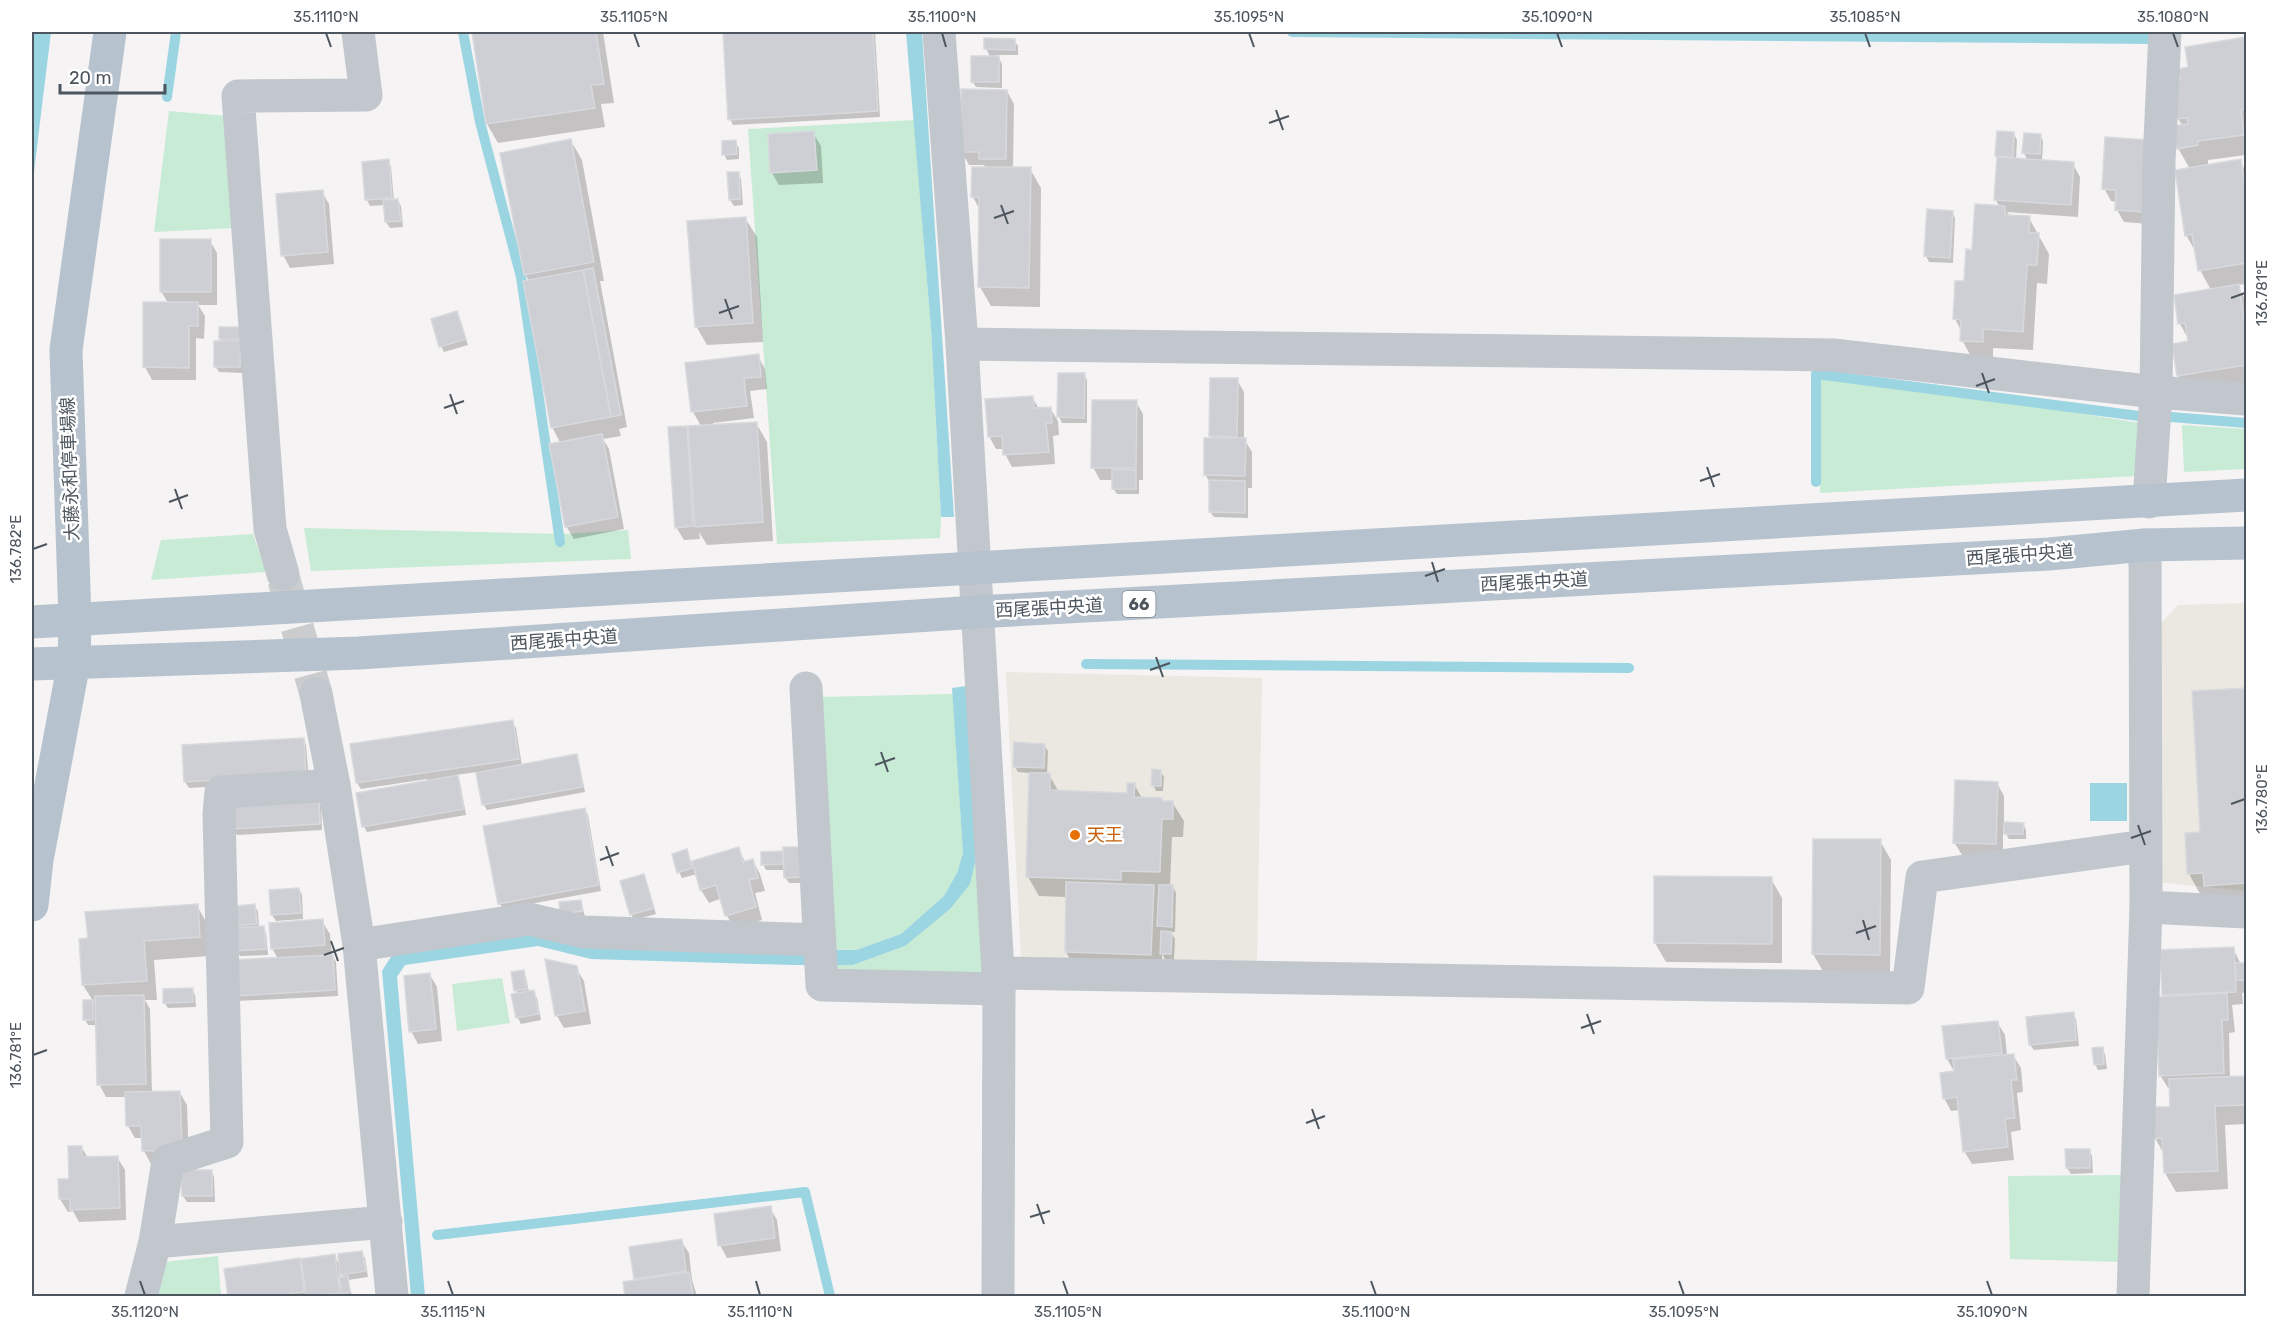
<svg xmlns="http://www.w3.org/2000/svg" width="2278" height="1328" font-family="Rubik,'Noto Sans JP',sans-serif">
<style>
.commercial{fill:#eae8e1}
.green{fill:#c8ebd5}
.water{fill:#9bd5e2}
.shadow{fill:#0003;fill-rule:evenodd}
.lines{fill:none;stroke-linecap:round;stroke-linejoin:round}
.stream{stroke:#9bd5e2;stroke-width:10}
.building{fill:#cdcfd4;stroke:#d8d9dd;stroke-width:1.5}
.minor-tunnel{stroke:#cbccce;stroke-width:33;stroke-dasharray:33 16;stroke-linecap:butt}
.minor{stroke:#c1c7cd;stroke-width:33}
.major{stroke:#b6c2cd;stroke-width:33}
.ticks{fill:none;stroke:#4d565e;stroke-width:2}
.food-dot{fill:#e8710a;stroke:#fff;stroke-width:2}
.labels{text-anchor:middle;dominant-baseline:central;stroke-width:5;stroke-linejoin:round;paint-order:stroke}
.shield{fill:#fff;stroke:#82898e;stroke-width:1.5}
.shield-label{font-size:16px;font-weight:bold;fill:#4d565e}
.street-label{font-size:18px;fill:#4d565e;stroke:#fff}
.food-label{font-size:18px;fill:#c56008;stroke:#fff;text-anchor:start}
.neatline{fill:none;stroke:#4d565e;stroke-width:2}
.ticks-label{font-size:15px;text-anchor:middle;fill:#4d565e}
</style>
<rect width="100%" height="100%" fill="#f5f3f3"/>
<!-- commercial -->
<g class="commercial">
<path d="M2246,603v288l-89,-9v-254l21,-23z"/>
<path d="M1006,672l256,6 -5,283 -236,-2z"/>
</g>
<!-- green -->
<g class="green">
<path d="M169,111l58,5 8,112 -81,4z"/>
<path d="M914,120l17,208 10,189 -1,21 -163,6 -29,-415z"/>
<path d="M1820,372l326,52 -9,52 -317,17z"/>
<path d="M2182,425l64,4v40l-62,3z"/>
<path d="M304,528l260,6 64,-4 3,29 -320,12z"/>
<path d="M253,534l13,38 -115,8 10,-40z"/>
<path d="M953,694l10,159 -6,20 -13,23 -43,38 -45,16 -22,-1 -16,-252z"/>
<path d="M976,858l12,110 -10,11 -142,-3 -1,-11h18l52,-19z"/>
<path d="M502,978l8,45 -53,8 -5,-47z"/>
<path d="M2123,1175l-2,87 -111,-3 -2,-83z"/>
<path d="M218,1256l3,40h-71l5,-33z"/>
</g>
<!-- water -->
<g class="water">
<path d="M32,32h19l-19,156z"/>
<path d="M906,32h16l32,485h-13l-10,-189z"/>
<path d="M967,686l9,172 -6,26 -20,25 -45,37 -52,19h-61l-201,-6 -53,-13 -133,19 -8,12 28,319h-14l-29,-325 10,-16 146,-21 71,13 247,3 45,-16 43,-38 13,-23 6,-20 -11,-165z"/>
<rect x="2090" y="783" width="37" height="38"/>
</g>
<!-- shadow -->
<g class="shadow">
<path d="M473,32h130l11,71 -13,1 4,23 -107,16 -11,-19z"/>
<path d="M724,32h151l5,85 -147,8 -3,-6z"/>
<path d="M2246,39v116l-38,5v6l32,-5 6,11v112l-9,1 9,16v85l-57,9 -11,-20 12,-33 -10,-18 -5,-28 36,-6 -11,-20 -3,-16 -11,-19 4,-66 -12,-21 5,-22 -5,-7 -5,-37 8,-1 9,-13 -3,-20z"/>
<path d="M1014,40l4,6v9h-21l5,9v24l-26,-1 -4,-6 19,-23 -5,-9z"/>
<path d="M1007,91l7,13 -1,65h17l11,19 -1,119 -49,-1 -11,-19v-77l-7,-13 13,-29 -2,-3h-15l-7,-13z"/>
<path d="M813,133l8,13 2,37 -44,2 -7,-12z"/>
<path d="M2014,134l3,6 -1,20 12,1 -4,-8 16,-18 3,6 -1,21 31,2 7,13 -2,40 -71,-5 3,4 19,2 20,36 -2,30 -10,-1 -4,67 -40,-2v13l-20,-1 -11,-20v-8l-7,-13 19,-68 26,-44 -5,-8 2,-43z"/>
<path d="M2107,139l42,85 -25,-2 -7,-12v-8l-6,-1 -7,-13z"/>
<path d="M571,141l11,19 22,121h-4l27,146 -8,2 2,7 -18,3 6,10 15,80 -50,10 -8,-13 -5,-82 -9,-17 -23,-146 -4,-7z"/>
<path d="M735,142l4,6v11l-12,1 -3,-6z"/>
<path d="M388,161l3,6 3,34h4l3,5 2,21 -13,1 -4,-6 -1,-17 -15,1 -3,-6 -4,-37z"/>
<path d="M738,173l3,6 2,26 -9,1 -4,-6z"/>
<path d="M322,192l7,12 5,60 -44,4 -7,-13z"/>
<path d="M1952,212l3,6 -2,45 -24,-1 -3,-6z"/>
<path d="M745,218l12,19 6,105 -56,3 -11,-19z"/>
<path d="M210,241l7,12v52h-19l7,11 -1,23 -8,-1v42h-44l-7,-13 23,-64 -7,-12z"/>
<path d="M457,313l11,32 -24,7 -3,-6z"/>
<path d="M243,335v38l-24,-1 -4,-6 8,-23 -3,-4z"/>
<path d="M758,356l7,13 2,20 -17,2 4,27 -41,5v3l43,-3 11,19 6,99 -66,4 -8,-13 1,7 -16,1 -8,-13 10,-100 4,7 11,-8 -8,-14 -6,-48z"/>
<path d="M1084,375l3,5v43h-25l-3,-6z"/>
<path d="M1237,380l7,12v47l8,13v36h-4v30l-34,-1 -4,-5v-29l-5,-9 8,-35 -2,-3z"/>
<path d="M1032,397l7,12 11,-1 8,13 1,14 -6,1 2,28 -43,3 -7,-13 -1,-5h-8l-7,-13z"/>
<path d="M1136,402l7,12v66h-4v14h-22l-4,-6 1,-8h-14l-7,-13z"/>
<path d="M2246,689v220l-43,-10 -14,-25 13,-41 -8,-141z"/>
<path d="M512,722l4,6 6,38 54,-10 3,6 6,30 -98,18 -3,-5 -7,-33 -21,3 4,7 6,33 -99,17 -3,-5 64,-45 -1,-3 -66,10 -4,-6 -5,-38z"/>
<path d="M303,739l3,6 3,36 -120,7 -4,-6 -2,-36z"/>
<path d="M1044,745l4,6 -1,24h2l10,17 69,2 6,-10 8,14 19,1 2,3h9l12,19 -1,16h-11l-2,50h3l3,6 -1,39h-4l4,7 -1,21 -9,-1 -3,-5v20l-85,-3 -11,-19 1,-55 -28,-1 -11,-19 2,-104 -12,-1 -3,-5z"/>
<path d="M1160,771l4,6 -1,14h-7l-3,-6z"/>
<path d="M1997,783l7,13v28h19l3,6v9h-17l-6,-10v28l-41,-2 -8,-13z"/>
<path d="M318,800l3,6 1,24 -85,5 -4,-6z"/>
<path d="M584,809l4,6 13,76 -98,18 -4,-6z"/>
<path d="M1880,841l11,19 -1,113h-66l-11,-19z"/>
<path d="M738,849l8,14 7,-2 7,13 5,17 -10,2 7,27 -28,8 -7,-12 -5,-18 -13,5 -8,-13 -4,-16 -15,4 -3,-6 7,-21 5,11z"/>
<path d="M763,853h22l21,30h-17l-4,-6v-7h-19l-3,-6z"/>
<path d="M644,876l12,38 -22,6 -3,-6z"/>
<path d="M1771,879l11,19v65l-116,-1 -11,-19z"/>
<path d="M299,889l3,6 1,24 -27,2 -4,-6z"/>
<path d="M581,902l4,15 -20,2z"/>
<path d="M197,906l11,19 2,31 -56,4 3,40h-12l5,9 2,84h28l7,12 2,58 -38,1 -7,-13 -1,-13h-8l-7,-12 -1,-29h-21l-7,-13 -2,-59h-9l-3,-6 8,-18 -10,-16 -3,-45z"/>
<path d="M255,906l3,6 1,16 4,-1 3,6 2,22 -28,1 -3,-6 -6,-25z"/>
<path d="M322,921l8,13 2,21 4,7 2,34 -101,5 -5,-40 46,-2 -6,-11z"/>
<path d="M2233,948l8,17 5,-1v28l-4,1 1,11 -11,1 3,27 -6,1 1,45 16,-1v47l-21,1 3,64 -52,3 -11,-19 -1,-19 -9,-16 17,-30 -1,-20h-3l-8,-13 5,-77 -2,-4z"/>
<path d="M576,968l8,13 7,43 -27,4 -7,-12z"/>
<path d="M523,972l3,5 3,15h4l4,6 4,22 -20,4 -3,-6 -5,-23 5,-1 -2,-4z"/>
<path d="M430,975l7,12 5,54 -24,3 -7,-13z"/>
<path d="M192,989l3,6 1,12 -28,1 -4,-6z"/>
<path d="M2073,1014l3,5 3,27 -45,4 -4,-5z"/>
<path d="M1997,1022l8,13 2,21 6,-1 8,13 2,24 -6,1 4,37 -10,2 3,28 -42,4 -8,-13 -4,-41 -9,1 -7,-13 11,-25 -8,-14z"/>
<path d="M2102,1049l3,5 2,15 -9,1 -3,-6z"/>
<path d="M82,1148l6,10 29,-1 8,13 1,50 -47,2 -6,-11 -5,1 -8,-13 11,-19z"/>
<path d="M2089,1150l3,6 1,17 -22,1 -4,-6v-17z"/>
<path d="M211,1171l3,6 1,25h-28l-4,-6v-24z"/>
<path d="M770,1208l7,12 4,31 -54,7 -7,-13z"/>
<path d="M681,1241l8,12 3,27 5,16h-70l-2,-13 12,-2 -2,-3z"/>
<path d="M361,1252l4,6 3,19 -20,3 4,16h-7l-3,-6v6h-113l-3,-26 73,-10 4,7 31,-11 7,11zM339,1269l5,9 -4,1z"/>
</g>
<g class="lines">
<!-- stream -->
<g class="stream">
<path d="M463,32l17,90 41,155 39,265"/>
<path d="M1292,32l863,7"/>
<path d="M167,97l9,-65"/>
<path d="M2171,417l75,6"/>
<path d="M1816,482v-108l323,42"/>
<path d="M1086,664l543,4"/>
<path d="M437,1235l368,-43 25,104"/>
</g>
</g>
<!-- building -->
<g class="building">
<path d="M472,32h124l8,52 -13,1 4,23 -109,16z"/>
<path d="M723,32h150l5,79 -150,9z"/>
<path d="M2246,37v72l-5,1 3,25 -46,6v4l-22,4 -3,-23 15,-2 -1,-6 -10,1 -6,-38 9,-2 -2,-10 10,-2 -3,-20z"/>
<path d="M984,38l31,1v11l-31,-1z"/>
<rect x="971" y="56" width="28" height="26"/>
<path d="M961,89l46,1 -1,69h-27v-7h-19z"/>
<path d="M814,131l3,39 -47,3 -2,-39z"/>
<path d="M1997,131l17,1 -1,25 -18,-1z"/>
<path d="M2024,133l17,1 -1,20 -18,-1z"/>
<path d="M2105,137l42,3 -4,72 -28,-2 1,-20 -14,-1z"/>
<path d="M571,139l23,123 -70,13 -24,-122z"/>
<path d="M736,140l1,14 -15,1v-14z"/>
<path d="M1997,157l77,5 -3,43 -77,-5z"/>
<path d="M389,159l3,39 -27,2 -3,-38z"/>
<path d="M2241,159l5,36v68l-48,8 -6,-37 -7,2 -10,-66z"/>
<path d="M972,167h59l-2,121 -51,-1 1,-90h-8z"/>
<path d="M727,172h12l1,27 -11,1z"/>
<path d="M323,190l5,62 -47,4 -5,-62z"/>
<path d="M398,199l3,22 -16,1 -2,-22z"/>
<path d="M1975,204l30,2v9l25,1 -1,17h10l-2,32h-10l-4,67 -40,-3v13l-23,-1 1,-21 -8,-1 2,-38h9l2,-32 6,1z"/>
<path d="M1927,209l26,2 -3,47 -26,-2z"/>
<path d="M746,217l7,106 -58,4 -8,-106z"/>
<rect x="160" y="239" width="51" height="53"/>
<path d="M593,268l28,147 -10,2 -28,-147z"/>
<path d="M583,270l28,147 -60,11 -28,-147z"/>
<path d="M2239,284l7,48v33l-69,11 -5,-32 16,-3 -3,-18 -7,1 -4,-29z"/>
<path d="M143,302h55v24h-9v42l-46,-1z"/>
<path d="M457,311l9,28 -27,8 -8,-28z"/>
<rect x="219" y="327" width="21" height="12"/>
<path d="M214,341h27l-1,26h-26z"/>
<path d="M759,354l2,23 -17,1 3,28 -56,6 -6,-49z"/>
<path d="M1058,373h27l-1,45 -27,-1z"/>
<path d="M1210,378h28l-1,59 -28,-1z"/>
<path d="M1033,396l1,12 17,-1 1,16h-6l3,29 -46,3 -1,-19 -14,1 -3,-38z"/>
<path d="M1092,400h45l-1,68h-45z"/>
<path d="M757,422l6,100 -68,5 -7,-101z"/>
<path d="M687,426l6,100 -18,2 -7,-101z"/>
<path d="M602,434l16,83 -53,10 -16,-83z"/>
<path d="M1204,438h42l-1,38 -41,-1z"/>
<path d="M1112,469l24,1v19h-24z"/>
<path d="M1209,480l36,1v32l-36,-1z"/>
<path d="M2246,688v195l-42,3 -1,-13 -16,1 -2,-41 15,-1 -8,-141z"/>
<path d="M513,720l6,39 -163,24 -6,-39z"/>
<path d="M304,738l2,37 -122,7 -2,-37z"/>
<path d="M1014,742l31,2 -1,24 -31,-1z"/>
<path d="M577,754l6,33 -101,18 -6,-32z"/>
<path d="M1152,769l9,1v16h-10z"/>
<path d="M1029,773h21v17l77,3v-10h8l-1,14 28,1v3h11v18h-11l-2,53 -39,-1v9l-95,-3z"/>
<path d="M458,775l6,34 -102,18 -6,-34z"/>
<path d="M1955,780l43,2 -2,62 -43,-1z"/>
<path d="M319,799l1,25 -88,5 -1,-25z"/>
<path d="M585,808l14,77 -101,19 -15,-78z"/>
<path d="M2004,822l20,1 -1,11h-19z"/>
<path d="M1813,839h68l-1,116 -68,-1z"/>
<path d="M739,847l4,15 10,-3 5,19 -9,2 7,27 -31,9 -9,-31 -16,5 -8,-29z"/>
<path d="M783,847h19l1,30 -19,1z"/>
<path d="M687,849l5,19 -15,5 -5,-19z"/>
<path d="M783,851v13l-22,1v-13z"/>
<path d="M644,874l10,34 -24,7 -10,-34z"/>
<path d="M1654,876l118,1v67l-118,-1z"/>
<path d="M1066,882l88,3 -3,70 -86,-3z"/>
<path d="M1159,885h14l-1,42 -15,-1z"/>
<path d="M299,888l2,25 -30,2 -2,-25z"/>
<path d="M581,900l2,11 -23,3 -1,-12z"/>
<path d="M198,904l2,33 -56,4 3,40 -65,4 -3,-46 9,-1 -3,-26z"/>
<path d="M255,904l2,20 -28,2 -1,-19z"/>
<path d="M323,919l2,26 -54,4 -2,-26z"/>
<path d="M264,926l2,23 -31,2 -1,-23z"/>
<path d="M1161,931l11,1 -1,22h-11z"/>
<path d="M2234,947l2,45 -74,3 -2,-45z"/>
<path d="M333,955l2,35 -102,6 -2,-36z"/>
<path d="M545,959l32,7 8,45 -30,5z"/>
<path d="M2235,963h11v17h-10z"/>
<path d="M524,970l3,19 -13,2 -3,-19z"/>
<path d="M430,973l6,56 -27,3 -5,-56z"/>
<path d="M193,988v14l-30,1v-14z"/>
<path d="M534,990l5,24 -23,4 -5,-24z"/>
<path d="M2227,993l1,27h-6l2,53 -65,3 -3,-79z"/>
<path d="M144,995l2,89 -49,1 -2,-89z"/>
<rect x="83" y="1000" width="10" height="20"/>
<path d="M2074,1012l2,28 -47,5 -3,-28z"/>
<path d="M1998,1021l4,32 -56,6 -4,-33z"/>
<path d="M2103,1047l1,17 -10,1 -2,-17z"/>
<path d="M2014,1054l3,26h-6l4,38 -10,1 3,28 -45,5 -6,-55 -14,2 -3,-26 14,-2 -1,-12z"/>
<path d="M2246,1076v29l-31,1 3,65 -54,2 -2,-35 -9,1 -1,-32h18l-1,-28z"/>
<path d="M180,1091l2,59 -40,1 -1,-25h-15l-1,-34z"/>
<path d="M68,1146h14v11l36,-1 2,52 -50,2v-11h-11l-1,-20h11z"/>
<path d="M2065,1149h25v19h-24z"/>
<path d="M181,1170h31v26h-30z"/>
<path d="M771,1206l4,32 -57,8 -4,-32z"/>
<path d="M682,1239l4,32 -52,8 -5,-32z"/>
<path d="M362,1251l4,20 -26,4 -2,-21z"/>
<path d="M335,1254l5,39 -34,3 -5,-37z"/>
<path d="M300,1258l4,34 -13,1 1,3h-64l-4,-27z"/>
<path d="M689,1272l4,24h-68l-2,-14z"/>
<path d="M348,1276l2,16 -8,2 -3,-17z"/>
</g>
<g class="lines">
<!-- minor-tunnel -->
<path class="minor-tunnel" d="M284,580l32,114"/>
<!-- minor -->
<g class="minor">
<path d="M939,32l23,312 37,645 -1,307"/>
<path d="M962,344l871,11 323,37 90,7"/>
<path d="M2149,502l7,-110 3,-231 6,-129"/>
<path d="M283,574l-13,-45 -32,-433 128,-1 -8,-63"/>
<path d="M806,688l16,297 177,4"/>
<path d="M316,694l18,91 25,160 33,351"/>
<path d="M2146,907l100,5"/>
<path d="M359,945l170,-26 55,13 235,8"/>
<path d="M998,973l910,15 14,-111 223,-31"/>
<path d="M155,1242l231,-20"/>
<path d="M141,1296l14,-54 13,-81 59,-19 -8,-328 2,-22 113,-7"/>
<path d="M2133,1296l13,-389 -1,-362"/>
</g>
<!-- major -->
<g class="major">
<path d="M32,622l2214,-127"/>
<path d="M32,664l327,-11 617,-41 1073,-58 96,-9 101,-2"/>
<path d="M32,905l5,-45 37,-198 1,-43 -9,-269 44,-318"/>
</g>
</g>
<!-- ticks -->
<path class="ticks" d="M326,33l5,14M634,33l5,14M942,33l4,14M1249,33l5,14M1557,33l5,14M1865,33l5,14M2173,33l5,14M1276,110l7,20M1269,123l20,-7M1001,205l7,19M994,218l20,-7M2231,298l14,-5M725,299l7,20M719,313l20,-7M1982,373l7,20M1976,386l19,-7M450,394l7,20M444,408l20,-7M1707,467l7,20M1700,481l20,-7M175,489l7,20M169,502l19,-7M33,549l14,-5M1432,562l6,20M1425,576l20,-7M1156,657l7,20M1150,670l20,-7M881,752l7,20M875,765l20,-7M2231,804l14,-5M2138,825l7,20M2131,838l20,-7M606,846l7,20M600,860l19,-7M1863,920l6,20M1856,933l20,-7M331,941l7,20M324,955l20,-7M1587,1014l7,20M1581,1028l20,-7M33,1055l14,-5M1312,1109l7,20M1306,1123l19,-7M1037,1204l7,20M1030,1217l20,-6M140,1281l5,14M448,1281l5,14M756,1281l4,14M1063,1281l5,14M1371,1281l5,14M1679,1281l5,14M1987,1281l5,14"/>
<!-- markers -->
<circle class="food-dot" cx="1075" cy="835" r="6"/>
<g class="labels">
<!-- shield labels -->
<rect class="shield" x="1122.5" y="591" width="33" height="26" rx="4.5"/>
<g class="shield-label">
<text x="1139" y="604">66</text>
</g>
<!-- street labels -->
<g class="street-label">
<text transform="translate(70 469) rotate(-92)">大藤永和停車場線</text>
<text transform="translate(2020 555) rotate(-4)">西尾張中央道</text>
<text transform="translate(1534 582) rotate(-3)">西尾張中央道</text>
<text transform="translate(1049 608) rotate(-3)">西尾張中央道</text>
<text transform="translate(564 640) rotate(-4)">西尾張中央道</text>
</g>
<!-- food labels -->
<g class="food-label">
<text x="1087" y="835">天王</text>
</g>
</g>
<!-- border -->
<rect width="2278" height="1328" fill="none" stroke="#ffffff" stroke-width="66"/>
<!-- scale -->
<path d="M60 84v9h105v-9" fill="none" stroke="#4d565e" stroke-width="3"/>
<text x="69" y="84" font-size="18" fill="#4d565e" stroke="#ffffff" stroke-width="4.5" paint-order="stroke">20 m</text>
<rect x="33" y="33" width="2212" height="1262" class="neatline"/>
<g class="ticks-label">
<text x="326" y="22">35.1110°N</text>
<text x="634" y="22">35.1105°N</text>
<text x="942" y="22">35.1100°N</text>
<text x="1249" y="22">35.1095°N</text>
<text x="1557" y="22">35.1090°N</text>
<text x="1865" y="22">35.1085°N</text>
<text x="2173" y="22">35.1080°N</text>
<text transform="translate(2262 293) rotate(-90)" y="5">136.781°E</text>
<text transform="translate(16 549) rotate(-90)" y="5">136.782°E</text>
<text transform="translate(2262 799) rotate(-90)" y="5">136.780°E</text>
<text transform="translate(16 1055) rotate(-90)" y="5">136.781°E</text>
<text x="145" y="1317">35.1120°N</text>
<text x="453" y="1317">35.1115°N</text>
<text x="760" y="1317">35.1110°N</text>
<text x="1068" y="1317">35.1105°N</text>
<text x="1376" y="1317">35.1100°N</text>
<text x="1684" y="1317">35.1095°N</text>
<text x="1992" y="1317">35.1090°N</text>
</g>
</svg>
